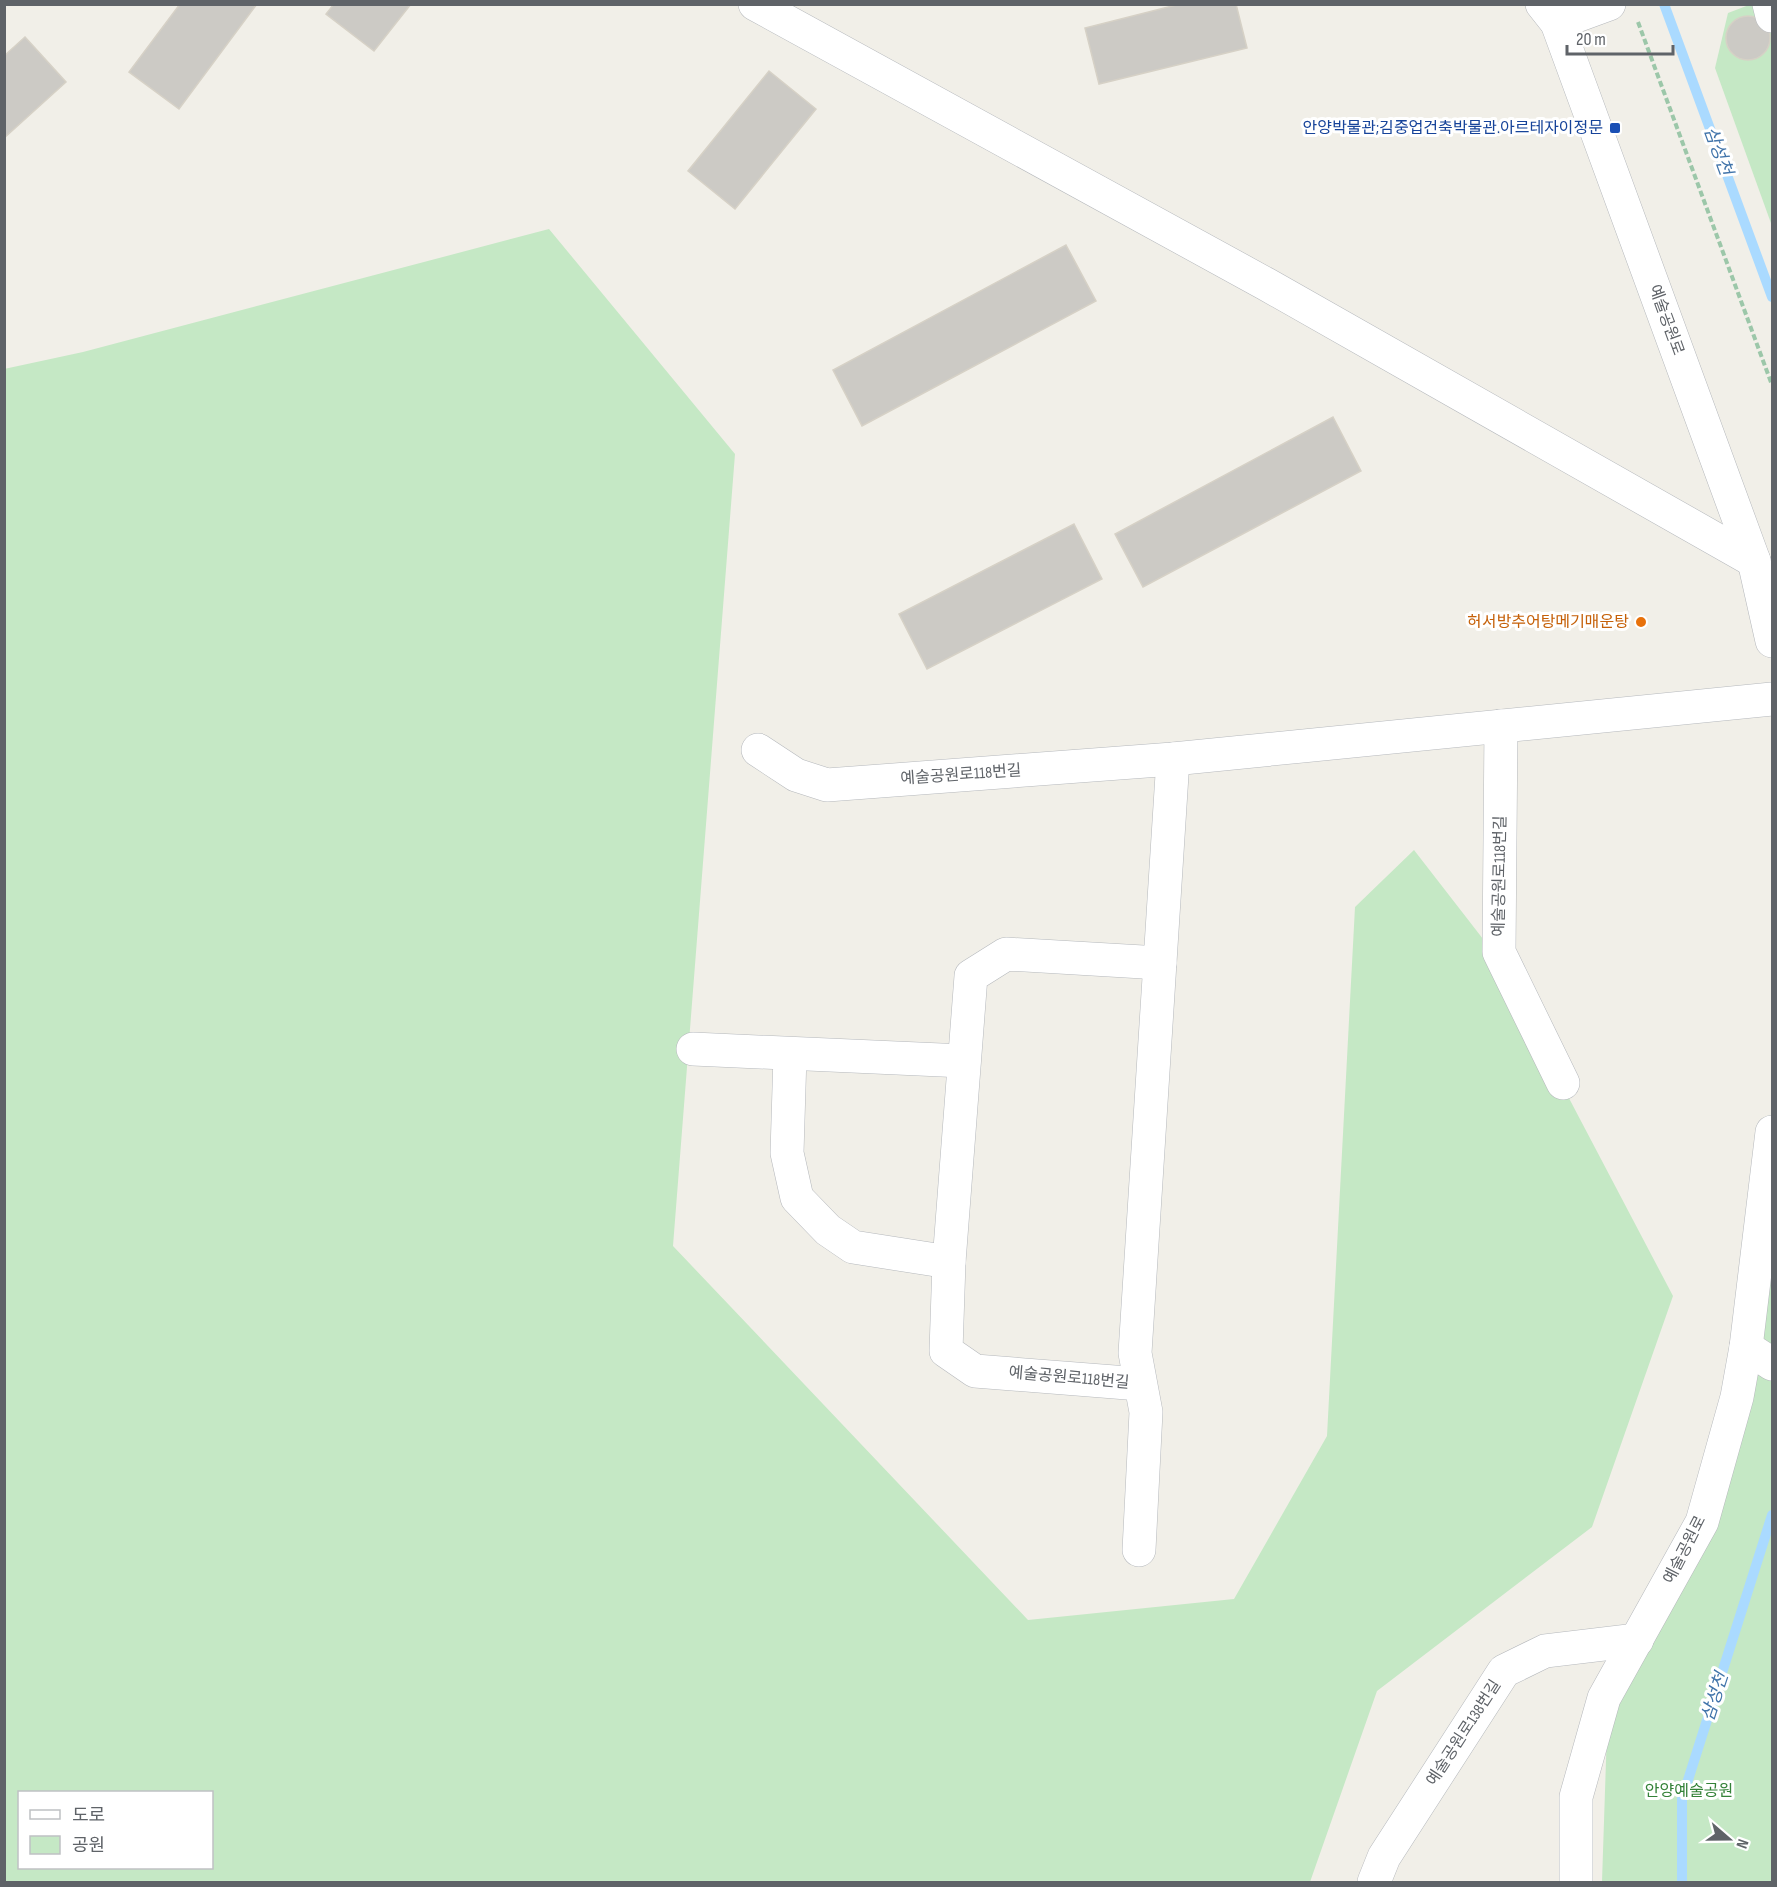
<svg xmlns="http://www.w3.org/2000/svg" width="1777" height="1887" font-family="'Sofia Sans Condensed','Noto Sans KR',sans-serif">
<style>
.green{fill:#c5e8c5;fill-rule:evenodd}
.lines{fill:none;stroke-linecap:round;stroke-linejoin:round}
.stream{stroke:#aadaff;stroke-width:10}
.building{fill:#cccac5;stroke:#d6d1c6;stroke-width:1.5}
.minor-casing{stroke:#b5b8bc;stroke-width:34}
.path{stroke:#9cc7a9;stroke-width:4;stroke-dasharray:6 3;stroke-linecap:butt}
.minor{stroke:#fff;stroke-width:33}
.transit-dot{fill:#1a4fb4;stroke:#fff;stroke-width:2}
.food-dot{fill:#e8710a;stroke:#fff;stroke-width:2}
.labels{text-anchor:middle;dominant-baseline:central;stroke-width:6;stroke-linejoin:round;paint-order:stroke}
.transit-label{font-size:16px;fill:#164399;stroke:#fff;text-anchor:end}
.street-label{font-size:16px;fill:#5f6368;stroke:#fff}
.food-label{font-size:16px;fill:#c56008;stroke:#fff;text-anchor:end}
.park-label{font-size:16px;fill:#348238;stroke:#fff}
.water-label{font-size:18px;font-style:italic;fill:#4174aa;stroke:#fff}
</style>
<rect width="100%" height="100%" fill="#f1efe8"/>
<!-- green -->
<g class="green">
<path d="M1749,5h23v221l-57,-158 13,-55z"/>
<path d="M549,229l186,225 -62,792 355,374 206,-21 93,-163 28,-529 59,-57 76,98 183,348 -81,231 -215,164 -67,191h-1305l-1,-1513 79,-17zM20,1792h192v76h-192z"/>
<path d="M1772,1161v721h-170l6,-182 97,-177z"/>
</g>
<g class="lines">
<!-- stream -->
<g class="stream">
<path d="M1664,4l108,293"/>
<path d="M1682,1882v-83l90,-284"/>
</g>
</g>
<!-- building -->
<g class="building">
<path d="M180,4h77l-78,105 -50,-37z"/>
<path d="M334,4h77l-37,47 -48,-37z"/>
<path d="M1180,4h56l11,44 -148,36 -14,-56z"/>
<circle cx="1748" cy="38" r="22"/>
<path d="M25,37l41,45 -62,56v-82z"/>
<path d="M769,71l47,38 -81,100 -47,-38z"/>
<path d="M1066,245l30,56 -234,125 -29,-56z"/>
<path d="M1333,417l28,54 -218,116 -28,-53z"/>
<path d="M1074,524l28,55 -175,90 -28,-55z"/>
</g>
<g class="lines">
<defs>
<g id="minor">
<path d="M755,4l511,280 488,277"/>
<path d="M1542,4l15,19 197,538 18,80"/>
<path d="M1769,4l3,12"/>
<path d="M1557,23l52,-19"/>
<path d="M1501,726l-2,226 64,131"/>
<path d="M758,750l38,25 31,10 346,-26 599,-60"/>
<path d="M693,1049l271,12"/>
<path d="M790,1055l-3,98 10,45 31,32 25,17 96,15"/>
<path d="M1746,1347l26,17"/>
<path d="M1140,1384l-165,-13 -29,-20 3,-89 22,-286 35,-22 154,9"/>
<path d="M1139,1550l7,-138 -11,-59 38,-594"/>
<path d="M1374,1882l10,-25 120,-186 41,-20 92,-11"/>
<path d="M1576,1882v-85l28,-99 98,-176 35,-125 9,-50 26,-215"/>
</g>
</defs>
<!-- minor casing -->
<use href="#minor" class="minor-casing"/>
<!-- path -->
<path class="path" d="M1638,22l134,363"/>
<!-- minor -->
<use href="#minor" class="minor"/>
</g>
<!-- markers -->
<rect class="transit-dot" x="1609" y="122" width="12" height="12" rx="3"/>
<circle class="food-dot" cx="1641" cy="622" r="6"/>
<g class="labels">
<!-- transit labels -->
<g class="transit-label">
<text x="1603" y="128">안양박물관;김중업건축박물관.아르테자이정문</text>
</g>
<!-- street labels -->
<g class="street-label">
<text transform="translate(1666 320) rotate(70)">예술공원로</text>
<text transform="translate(961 775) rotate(-4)">예술공원로118번길</text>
<text transform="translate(1500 876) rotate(-89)">예술공원로118번길</text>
<text transform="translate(1069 1378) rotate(5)">예술공원로118번길</text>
<text transform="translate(1685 1550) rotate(-63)">예술공원로</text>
<text transform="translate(1464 1733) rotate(-57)">예술공원로138번길</text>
</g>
<!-- food labels -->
<g class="food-label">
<text x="1629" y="622">허서방추어탕메기매운탕</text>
</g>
<!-- park labels -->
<g class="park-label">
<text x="1689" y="1791">안양예술공원</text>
</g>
<!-- water labels -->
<g class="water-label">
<text transform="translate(1718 151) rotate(70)">삼성천</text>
<text transform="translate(1715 1697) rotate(-72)">삼성천</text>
</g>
</g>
<!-- border -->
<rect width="1777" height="1887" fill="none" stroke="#5f6368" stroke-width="12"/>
<!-- legend -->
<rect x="18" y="1791" width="195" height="78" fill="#ffffff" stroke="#bfc1c3" stroke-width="1.5"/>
<rect x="30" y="1810" width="30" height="9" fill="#ffffff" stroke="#bfc1c3" stroke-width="1.5"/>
<text x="72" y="1821" font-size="18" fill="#5f6368">도로</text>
<rect x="30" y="1836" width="30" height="18" fill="#c5e8c5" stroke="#bfc1c3" stroke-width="1.5"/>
<text x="72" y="1851" font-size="18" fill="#5f6368">공원</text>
<!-- north arrow -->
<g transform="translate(1729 1839) rotate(110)" stroke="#ffffff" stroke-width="4.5" paint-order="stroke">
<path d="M0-4.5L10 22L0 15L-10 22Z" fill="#5f6368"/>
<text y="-9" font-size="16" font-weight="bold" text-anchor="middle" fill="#5f6368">N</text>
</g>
<!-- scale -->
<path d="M1567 45v9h106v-9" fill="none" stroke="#5f6368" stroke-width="3"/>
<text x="1576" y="45" font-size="18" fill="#5f6368" stroke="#ffffff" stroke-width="4.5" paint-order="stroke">20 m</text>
</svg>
